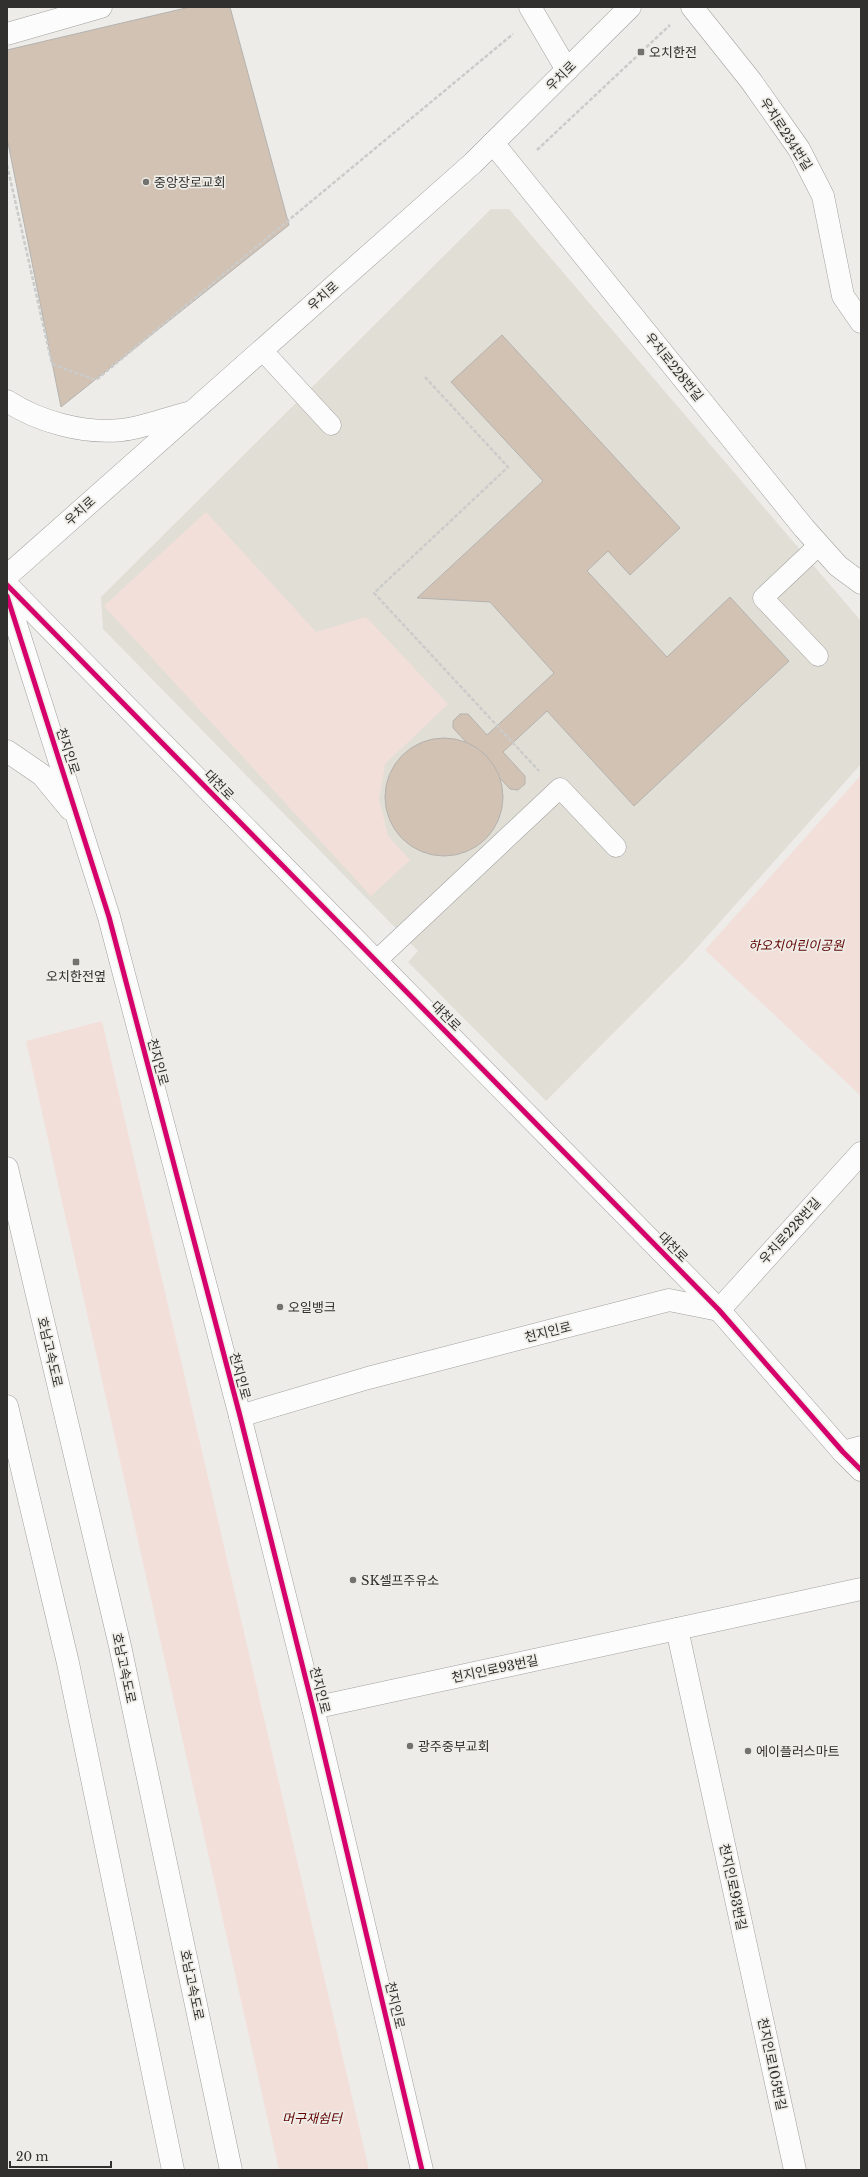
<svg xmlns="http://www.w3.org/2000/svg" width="868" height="2177" font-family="'Libre Baskerville','Noto Sans KR',serif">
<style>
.built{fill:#e1ded6}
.green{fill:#f3dfda}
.building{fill:#d1c2b3;stroke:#b4b3b1}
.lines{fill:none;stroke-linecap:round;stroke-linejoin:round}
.lane-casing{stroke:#a1a09e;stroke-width:21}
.street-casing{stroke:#a1a09e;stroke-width:23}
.secondary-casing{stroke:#a1a09e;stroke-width:23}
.highway-casing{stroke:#a1a09e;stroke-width:23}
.path{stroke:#cbcbc9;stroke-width:2.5;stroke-dasharray:4 2;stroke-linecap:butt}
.lane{stroke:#fcfcfc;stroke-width:20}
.street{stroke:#fcfcfc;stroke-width:22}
.secondary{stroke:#fcfcfc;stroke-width:22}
.highway{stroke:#fcfcfc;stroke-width:22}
.cycleway-casing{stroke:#efede7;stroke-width:8}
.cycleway{stroke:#d6006c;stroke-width:5}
.poi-dot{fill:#73726f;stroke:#efede7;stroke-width:1.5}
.labels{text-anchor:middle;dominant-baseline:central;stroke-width:3.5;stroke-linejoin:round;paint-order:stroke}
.poi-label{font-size:13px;fill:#31302e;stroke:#efede7;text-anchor:start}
.street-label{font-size:13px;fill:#31302e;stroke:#efede7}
.park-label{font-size:13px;font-style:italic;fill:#610302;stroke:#efede7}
</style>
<rect width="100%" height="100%" fill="#edece9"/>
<!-- built -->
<path class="built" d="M491,209h18l352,412v143l-175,196 -140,141 -138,-139 10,-11 -315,-322 -2,-32z"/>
<!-- green -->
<g class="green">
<path d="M206,512l110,120 50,-15 82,87 -63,60 -6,35 9,37 22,24 -39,36 -267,-290z"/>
<path d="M861,775v321l-156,-146z"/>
<path d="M102,1021l267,1149h-90l-253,-1129z"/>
</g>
<!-- building -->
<g class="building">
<path d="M190,7h40l59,218 -228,182 -54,-269v-88z"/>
<path d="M502,335l178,193 -50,47 -22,-24 -21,20 80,86 63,-60 59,64 -155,145 -87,-95 -44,41 22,24v8l-7,6 -8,-1 -57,-61v-7l7,-7h8l19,21 67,-62 -64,-71 -73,-4 126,-117 -92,-99z"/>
<circle cx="444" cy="797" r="59"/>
</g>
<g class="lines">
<defs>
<g id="lane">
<path d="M262,350l69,75"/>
<path d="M818,656l-55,-58 56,-53"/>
<path d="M376,961l184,-173 56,59"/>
</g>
<g id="street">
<path d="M530,7l37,63"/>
<path d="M692,7l59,74 48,68 24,47 20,100 18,26"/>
<path d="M7,34l94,-27"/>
<path d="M493,143l311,385 34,38 23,17"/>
<path d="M240,1416l128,-38 301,-78 50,10 142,-157"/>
<path d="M843,1452l18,-5"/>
<path d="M677,1629l118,541"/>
<path d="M313,1708l548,-119"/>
</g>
<g id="secondary">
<path d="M7,401c32,21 77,33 115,29 21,-2 45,-12 66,-17"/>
<path d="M7,576l466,-413 157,-156"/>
<path d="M7,585l712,725 124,142 18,18"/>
<path d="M7,596l102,321 131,499 73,292 109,462"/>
<path d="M7,751l35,24 28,34"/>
</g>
<g id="highway">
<path d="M7,1168l113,478 111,524"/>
<path d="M7,1406l61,257 105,507"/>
</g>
</defs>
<!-- lane casing -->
<use href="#lane" class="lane-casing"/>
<!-- street casing -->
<use href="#street" class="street-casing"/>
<!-- secondary casing -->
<use href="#secondary" class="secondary-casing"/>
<!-- highway casing -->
<use href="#highway" class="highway-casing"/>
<!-- path -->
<g class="path">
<path d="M537,150l133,-125"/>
<path d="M7,165l45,199 44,16 417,-346"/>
<path d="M425,377l83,90 -134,126 165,178"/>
</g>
<!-- lane -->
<use href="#lane" class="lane"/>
<!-- street -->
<use href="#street" class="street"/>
<!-- secondary -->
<use href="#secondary" class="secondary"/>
<!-- highway -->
<use href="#highway" class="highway"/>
<defs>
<g id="cycleway">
<path d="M7,585l712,725 124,142 18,18"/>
<path d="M7,596l102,321 131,499 73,292 109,462"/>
</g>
</defs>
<!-- cycleway casing -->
<use href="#cycleway" class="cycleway-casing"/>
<!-- cycleway -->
<use href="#cycleway" class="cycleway"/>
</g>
<!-- markers -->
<g class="poi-dot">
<rect x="637" y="48" width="8" height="8" rx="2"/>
<circle cx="146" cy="182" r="4"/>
<rect x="72" y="958" width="8" height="8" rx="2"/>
<circle cx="280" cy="1307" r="4"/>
<circle cx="353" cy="1580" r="4"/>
<circle cx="410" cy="1746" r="4"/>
<circle cx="748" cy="1751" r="4"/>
</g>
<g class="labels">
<!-- poi labels -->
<g class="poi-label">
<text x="649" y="52">오치한전</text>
<text x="154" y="182">중앙장로교회</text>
<text x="76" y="976" text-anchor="middle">오치한전옆</text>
<text x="288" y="1307">오일뱅크</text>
<text x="361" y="1580">SK셀프주유소</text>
<text x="418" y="1746">광주중부교회</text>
<text x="756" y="1751">에이플러스마트</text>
</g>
<!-- street labels -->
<g class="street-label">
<text transform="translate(561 76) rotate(-45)">우치로</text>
<text transform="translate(786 134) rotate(57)">우치로234번길</text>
<text transform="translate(323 296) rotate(-42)">우치로</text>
<text transform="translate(674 367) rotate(51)">우치로228번길</text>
<text transform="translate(80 511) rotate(-42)">우치로</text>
<text transform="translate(68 751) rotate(72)">천지인로</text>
<text transform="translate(219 785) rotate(46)">대천로</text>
<text transform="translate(446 1016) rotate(45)">대천로</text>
<text transform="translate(158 1062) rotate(75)">천지인로</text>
<text transform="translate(790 1231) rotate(-48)">우치로228번길</text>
<text transform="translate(673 1247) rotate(45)">대천로</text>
<text transform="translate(548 1332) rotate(-14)">천지인로</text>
<text transform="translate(50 1352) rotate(77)">호남고속도로</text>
<text transform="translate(240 1376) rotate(75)">천지인로</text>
<text transform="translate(124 1668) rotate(78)">호남고속도로</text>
<text transform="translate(495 1669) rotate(-12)">천지인로93번길</text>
<text transform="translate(320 1690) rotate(76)">천지인로</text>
<text transform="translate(733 1887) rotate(78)">천지인로93번길</text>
<text transform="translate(192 1985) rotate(78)">호남고속도로</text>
<text transform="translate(395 2005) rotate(77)">천지인로</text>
<text transform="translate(772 2064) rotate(78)">천지인로105번길</text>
</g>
<!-- park labels -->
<g class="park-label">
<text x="796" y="945">하오치어린이공원</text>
<text x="312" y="2118">머구재쉼터</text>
</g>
</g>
<!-- border -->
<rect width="868" height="2177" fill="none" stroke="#31302e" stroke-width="16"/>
<!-- scale -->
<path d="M10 2161v6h101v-6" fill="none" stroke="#31302e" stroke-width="2"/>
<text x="16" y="2161" font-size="12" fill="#31302e" stroke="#efede7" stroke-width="3" paint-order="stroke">20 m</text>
</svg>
